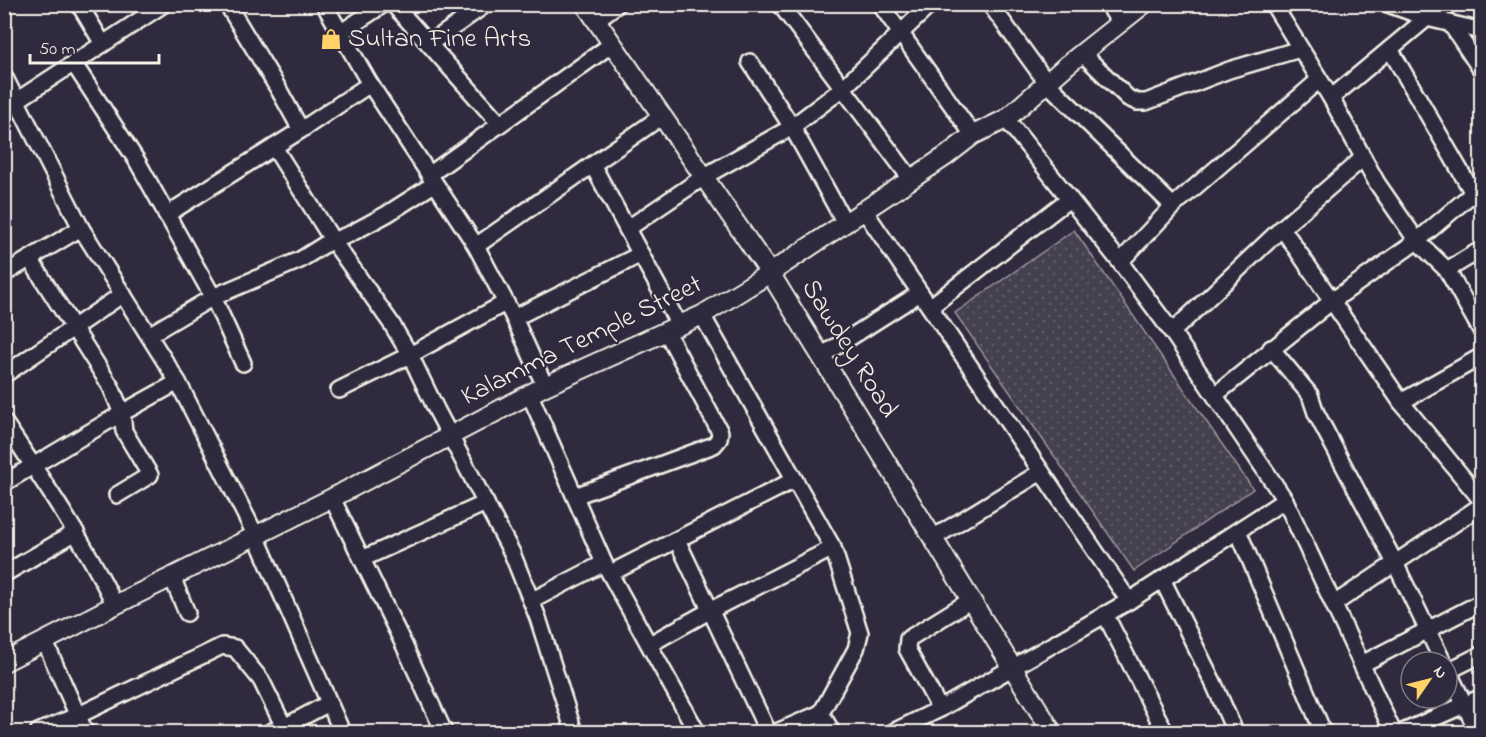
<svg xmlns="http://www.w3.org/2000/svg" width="1486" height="737" font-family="'Indie Flower',sans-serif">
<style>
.park{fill:url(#park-dots);stroke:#9c989c;stroke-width:1.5}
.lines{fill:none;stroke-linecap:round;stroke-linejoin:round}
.minor-casing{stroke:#f4f1e8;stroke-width:20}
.tertiary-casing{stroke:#f4f1e8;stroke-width:22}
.minor{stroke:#2f2a3d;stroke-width:15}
.tertiary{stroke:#2f2a3d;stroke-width:18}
.labels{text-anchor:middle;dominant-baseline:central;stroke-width:4.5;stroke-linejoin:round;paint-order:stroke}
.poi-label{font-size:27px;fill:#f4f1e8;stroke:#2f2a3d;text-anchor:start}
.street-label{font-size:27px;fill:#f4f1e8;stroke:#2f2a3d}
</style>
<defs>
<pattern id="park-dots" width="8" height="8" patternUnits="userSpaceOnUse" patternTransform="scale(1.5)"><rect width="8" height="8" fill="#454050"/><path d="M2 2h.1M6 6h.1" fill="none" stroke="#605c69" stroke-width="1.8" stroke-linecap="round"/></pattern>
</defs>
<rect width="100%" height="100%" fill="#2f2a3d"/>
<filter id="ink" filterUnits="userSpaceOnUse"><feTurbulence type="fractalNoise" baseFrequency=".0167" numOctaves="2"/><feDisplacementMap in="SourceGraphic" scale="12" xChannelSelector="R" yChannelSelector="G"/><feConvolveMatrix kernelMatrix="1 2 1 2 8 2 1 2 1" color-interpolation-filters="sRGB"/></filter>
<g filter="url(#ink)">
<!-- park -->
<path class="park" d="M1074,230l179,259 -119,82 -179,-258z"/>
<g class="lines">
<defs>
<g id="minor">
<path d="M79,4l24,40"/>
<path d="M227,4l52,86 22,40"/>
<path d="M324,4l46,80 106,162 38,72 31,68"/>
<path d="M393,4l36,40 57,-40"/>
<path d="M780,4l131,175"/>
<path d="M880,4l93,131"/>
<path d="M990,4l57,79 126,123"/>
<path d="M1108,4l12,19"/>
<path d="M1273,4l58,94 46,85 40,58 30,29 35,62"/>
<path d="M1388,4l39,14 55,13"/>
<path d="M596,20l22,-16"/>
<path d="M1450,23l32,48"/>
<path d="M340,33l44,-29"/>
<path d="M429,44l71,80"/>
<path d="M1390,49l83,144"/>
<path d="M1082,53l46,45 9,4h9l83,-32 71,-21"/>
<path d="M750,62l42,65 53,96"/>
<path d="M74,64l63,97 76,136 30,66"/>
<path d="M4,76l77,152 97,154 78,154 86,196"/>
<path d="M1331,98l96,-80 23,-14"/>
<path d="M4,109l160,-105"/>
<path d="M1006,119l114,143 52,70 113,168 108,232"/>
<path d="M274,147l59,94 58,82 19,32 27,56 75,142 26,65 36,114"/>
<path d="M593,166l86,159"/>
<path d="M429,175l183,-131"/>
<path d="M864,210l265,391"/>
<path d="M166,215l135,-85 69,-46"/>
<path d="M1282,228l119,174 81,99"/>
<path d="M627,229l78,-53 87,-49 50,-38 89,-85"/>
<path d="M476,246l186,-130"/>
<path d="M30,259l81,128 11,26 2,18 26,44 -33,20"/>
<path d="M1120,262l53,-56 146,-126"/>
<path d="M1447,270l35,-21"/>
<path d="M4,274l77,-46"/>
<path d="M930,307l139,-108"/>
<path d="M702,315l131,233 27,85 -4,16 -35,64 -44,19"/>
<path d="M514,318l127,-64"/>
<path d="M1172,332l110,-104 81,-70"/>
<path d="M149,335l64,-38 87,-37 27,-17 23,-9 37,-20 47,-30"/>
<path d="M1271,348l39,47 6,18 79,150 48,99"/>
<path d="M821,356l99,-63"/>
<path d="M4,375l119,-81"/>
<path d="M339,390l71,-35 95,-52"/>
<path d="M530,395l74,168 93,169"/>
<path d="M1215,395l117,-94 85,-60 56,-48 9,-5"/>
<path d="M1401,402l81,-46"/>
<path d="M4,422c40,60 79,117 111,183"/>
<path d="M4,483l118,-70 56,-31"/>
<path d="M575,496l139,-51 5,-6 1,-7 -54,-101"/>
<path d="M332,498l71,145 41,89"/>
<path d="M1238,531l85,201"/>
<path d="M933,538l108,-66"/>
<path d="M677,540l91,192"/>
<path d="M362,559l124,-56"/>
<path d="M611,573l183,-93"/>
<path d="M4,574l72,-42"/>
<path d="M172,577l15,36"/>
<path d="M1162,579l52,105 21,48"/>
<path d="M531,601l73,-38"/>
<path d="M1334,604l148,-99"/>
<path d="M1105,614l60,118"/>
<path d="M45,642l40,90"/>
<path d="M650,644l61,-34 122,-62"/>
<path d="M1362,664l120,-62"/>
<path d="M1447,669l31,63"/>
<path d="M1448,671l34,-17"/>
<path d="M940,709l-33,-60 1,-10 63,-39"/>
<path d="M821,713l11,19"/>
<path d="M38,732l41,-17 143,-69 13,2 26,32 23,47"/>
<path d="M270,732l14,-5 45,-24"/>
<path d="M893,732l47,-23 189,-108 156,-101"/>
<path d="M1403,732l79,-35"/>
</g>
<g id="tertiary">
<path d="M585,4l185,269 282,459"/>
<path d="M4,662l111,-57 217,-107 213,-112 157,-71 68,-42 176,-117 27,-21 33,-16 61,-54 77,-61"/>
</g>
</defs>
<!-- minor casing -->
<use href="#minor" class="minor-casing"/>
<!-- tertiary casing -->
<use href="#tertiary" class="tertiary-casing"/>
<!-- minor -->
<use href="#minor" class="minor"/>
<!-- tertiary -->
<use href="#tertiary" class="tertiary"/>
</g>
</g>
<!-- icons -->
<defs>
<symbol id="shop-bare" viewBox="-9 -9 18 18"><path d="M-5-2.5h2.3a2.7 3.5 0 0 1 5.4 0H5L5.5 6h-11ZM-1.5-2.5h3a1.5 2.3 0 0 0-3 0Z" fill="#ffd166" stroke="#2f2a3d" stroke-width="2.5" paint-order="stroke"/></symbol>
</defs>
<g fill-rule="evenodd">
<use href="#shop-bare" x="316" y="24" width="30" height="30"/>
</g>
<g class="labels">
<!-- poi labels -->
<g class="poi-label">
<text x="348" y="39">Sultan Fine Arts</text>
</g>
<!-- street labels -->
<g class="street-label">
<text transform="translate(582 341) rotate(-26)">Kalamma Temple Street</text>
<text transform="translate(849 349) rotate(58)">Sawdey Road</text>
</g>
</g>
<!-- margin -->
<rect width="1486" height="737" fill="none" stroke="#2f2a3d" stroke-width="24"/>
<rect x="12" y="12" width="1462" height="713" fill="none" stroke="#f4f1e8" stroke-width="2" filter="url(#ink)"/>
<!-- north arrow -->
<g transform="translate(1429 680) rotate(55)"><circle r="28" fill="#2f2a3d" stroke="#7e7a81" stroke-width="1.5"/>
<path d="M0-4.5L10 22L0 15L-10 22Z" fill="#ffd166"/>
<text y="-9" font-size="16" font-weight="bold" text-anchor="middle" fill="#f4f1e8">N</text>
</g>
<!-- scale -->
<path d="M30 54v9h129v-9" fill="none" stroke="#f4f1e8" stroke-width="3"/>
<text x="39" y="54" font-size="18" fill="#f4f1e8" stroke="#2f2a3d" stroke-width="4.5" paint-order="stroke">50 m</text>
</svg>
